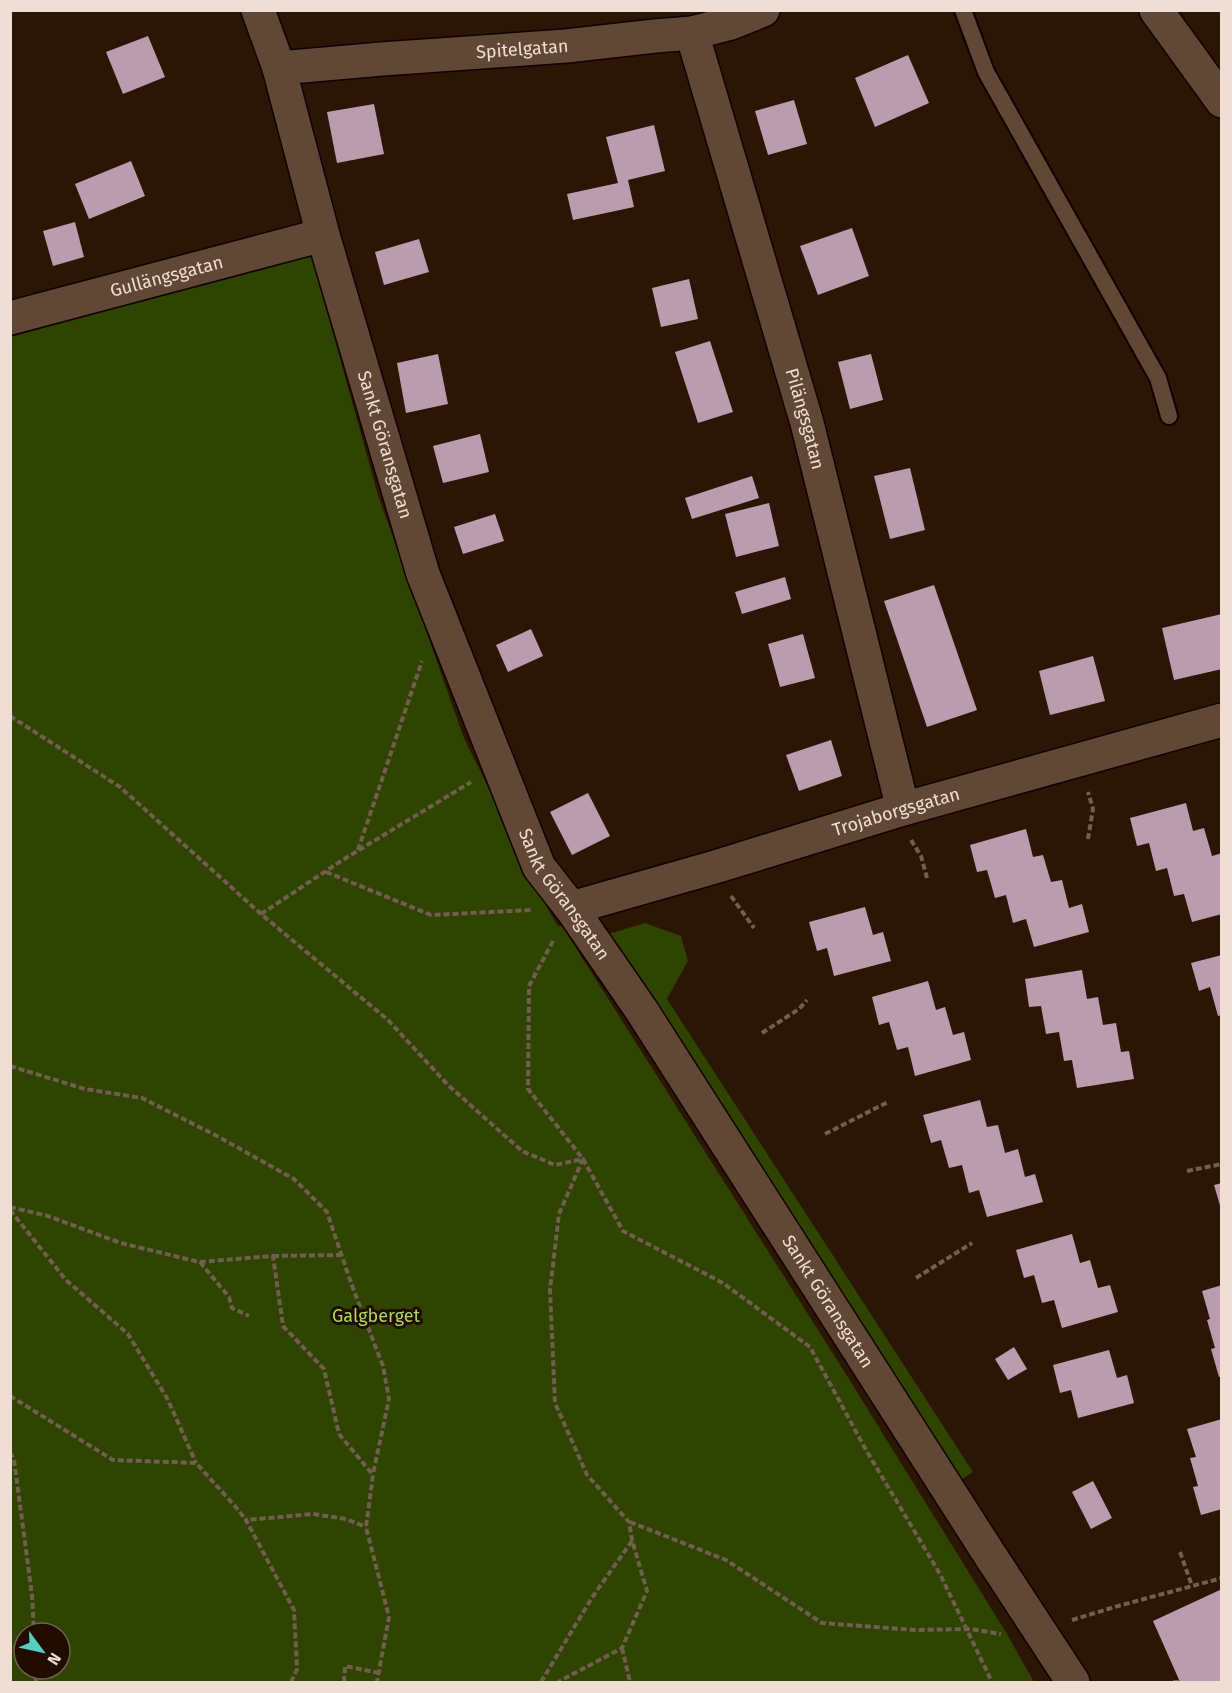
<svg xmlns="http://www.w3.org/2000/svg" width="1232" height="1693" font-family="'Fira Sans',sans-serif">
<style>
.green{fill:#2f4401;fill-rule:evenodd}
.building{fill:#bb9caf}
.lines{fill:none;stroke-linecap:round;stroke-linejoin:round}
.service-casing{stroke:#120200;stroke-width:20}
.minor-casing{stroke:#120200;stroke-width:36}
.path{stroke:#715e4f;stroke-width:4;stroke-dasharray:6 3;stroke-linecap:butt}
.service{stroke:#614836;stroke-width:16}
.minor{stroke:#614836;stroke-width:33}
.labels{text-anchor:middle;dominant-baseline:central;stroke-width:6;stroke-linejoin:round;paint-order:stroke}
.street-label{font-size:18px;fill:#eeded3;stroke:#210c00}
.park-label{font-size:18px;fill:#abd75f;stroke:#210c00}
</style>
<rect width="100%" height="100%" fill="#2b1505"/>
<!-- green -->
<g class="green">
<path d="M311,254l67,241 86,243 87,177 7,11h4l282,445 163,263 27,48h-1023v-1345zM24,1633h36v36h-36z"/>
<path d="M645,923l36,13 7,25 -21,38 306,473 -17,11 -354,-547z"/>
</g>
<!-- building -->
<g class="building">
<path d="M148,36l17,41 -42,17 -17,-42z"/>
<path d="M908,55l21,48 -54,24 -20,-49z"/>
<path d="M794,100l13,44 -39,11 -13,-44z"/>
<path d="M374,104l10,50 -47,9 -10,-51z"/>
<path d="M654,125l11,46 -37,9 6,27 -61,13 -6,-26 51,-11 -12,-46z"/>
<path d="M131,161l14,35 -56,23 -14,-35z"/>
<path d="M75,222l9,35 -31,9 -10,-35z"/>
<path d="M852,228l17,48 -51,19 -18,-49z"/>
<path d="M419,239l10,33 -45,13 -9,-33z"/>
<path d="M689,279l9,40 -37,8 -9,-39z"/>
<path d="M710,341l23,71 -35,11 -23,-71z"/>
<path d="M438,354l10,50 -42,9 -9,-50z"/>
<path d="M871,354l12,46 -33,9 -12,-47z"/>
<path d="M480,434l9,38 -46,11 -10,-37z"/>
<path d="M910,468l15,62 -35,9 -16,-63z"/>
<path d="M752,476l7,22 -67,21 -7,-21z"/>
<path d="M769,503l10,43 -43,11 -11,-43z"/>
<path d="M495,514l9,27 -41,13 -9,-27z"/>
<path d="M785,577l6,22 -49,15 -7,-22z"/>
<path d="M934,585l43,125 -50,17 -43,-126z"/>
<path d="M1222,614v55l-48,11 -12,-52z"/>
<path d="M531,629l12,27 -35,16 -12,-27z"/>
<path d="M803,634l12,44 -35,9 -12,-43z"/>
<path d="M1093,656l12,45 -55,14 -11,-44z"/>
<path d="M831,740l11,36 -43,15 -13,-36z"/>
<path d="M588,793l22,43 -38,19 -22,-43z"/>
<path d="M1186,803l7,28 11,-3 8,28 10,-3v61l-30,8 -8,-28 -10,2 -7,-28 -11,3 -7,-28 -12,3 -7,-28z"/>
<path d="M1026,829l7,28 10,-2 8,27 11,-2 7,28 13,-4 7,28 -55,15 -8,-28 -13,4 -7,-28 -11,3 -8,-28 -10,2 -7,-27z"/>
<path d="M865,907l8,28 10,-3 8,29 -57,15 -7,-28 -10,3 -8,-29z"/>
<path d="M1222,955v60l-4,1 -8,-29 -11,4 -8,-28z"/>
<path d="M1082,970l5,29 11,-2 5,28 13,-2 5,29 8,-1 5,28 -57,9 -5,-28 -8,1 -5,-29 -13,2 -5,-28 -12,1 -4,-28z"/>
<path d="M928,981l8,29 9,-3 8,28 11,-3 7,28 -56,16 -7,-29 -11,3 -8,-28 -10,3 -7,-28z"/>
<path d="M980,1100l7,27 11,-2 7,28 13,-4 7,28 10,-3 8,28 -56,15 -8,-27 -10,3 -7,-28 -13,3 -8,-28 -10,3 -8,-28z"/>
<path d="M1222,1183v26h-1l-7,-24z"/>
<path d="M1072,1234l8,29 10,-3 8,28 12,-3 8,27 -56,16 -8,-28 -12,3 -8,-28 -10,3 -8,-28z"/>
<path d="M1222,1285v91l-3,1 -8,-28 4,-1 -8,-28 3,-1 -8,-28z"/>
<path d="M1014,1347l13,22 -19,11 -13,-21z"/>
<path d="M1109,1350l8,28 10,-3 7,28 -56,15 -7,-28 -11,3 -7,-28z"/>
<path d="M1222,1419v90l-21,6 -8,-28 5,-1 -8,-28 6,-1 -9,-28z"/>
<path d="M1093,1481l19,37 -21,11 -19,-37z"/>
<path d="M1222,1589v93h-42l-27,-61z"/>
</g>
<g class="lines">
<defs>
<path id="service" d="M963,10l23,62 172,306 11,38"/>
<g id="minor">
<path id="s1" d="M258,10l21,58 44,167 100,339 116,293 32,41 71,103 344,538 87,133"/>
<path d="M1156,10l66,91"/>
<path id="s2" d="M692,33l115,390 96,386"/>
<path id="s3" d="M279,68l103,-9 184,-13 89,-10 37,-3 39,-10 32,-13"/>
<path id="s4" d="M10,318l313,-83"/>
<path id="s5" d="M571,908l144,-41 188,-58 319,-89"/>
</g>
</defs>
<!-- service casing -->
<use href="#service" class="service-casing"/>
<!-- minor casing -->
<use href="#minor" class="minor-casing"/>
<!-- path -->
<g class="path">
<path d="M10,716l110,71 141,127 127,106 60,65 74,66 33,14 28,-6 -24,55 -9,76 5,113 32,72 42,47 3,18 15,51 -25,57 -64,34"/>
<path d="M1088,839l5,-30 -5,-17"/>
<path d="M911,840l10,16 6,22"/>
<path d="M358,850l64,-189"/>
<path d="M326,872l105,43 101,-5"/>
<path d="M731,896l23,32"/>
<path d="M261,914l80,-53 130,-79"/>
<path d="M553,941l-24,45 -1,103 55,70 40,72 100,52 87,64 56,103 74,124 52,108"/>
<path d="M762,1033l37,-24 8,-9"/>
<path d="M10,1066l75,23 57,9 75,38 77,43 33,33 24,71 32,83 6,33 -16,75"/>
<path d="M825,1134l63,-32"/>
<path d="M1187,1171l35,-7"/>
<path d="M10,1207l38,9 73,27 78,19 74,-6 10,70 41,43 15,65 34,41 -7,52 23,90 -12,65"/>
<path d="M10,1210l56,70 62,54 40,66 28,63"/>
<path d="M273,1256l69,-1"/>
<path d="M200,1262l29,35 3,11 17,8"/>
<path d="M916,1278l56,-35"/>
<path d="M10,1396l103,64 83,3 38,42 12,15"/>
<path d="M10,1452l4,8 18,135 2,38"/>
<path d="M630,1522l96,38 96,63 93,7 56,-1 30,5"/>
<path d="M1180,1552l12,34"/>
<path d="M1072,1620l46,-14 104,-28"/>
<path d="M622,1648l8,34"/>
<path d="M35,1669l1,13"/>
<path d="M291,1682l6,-13 -3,-59 -48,-90 67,-6 33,5 20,8"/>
<path d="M344,1682l1,-16 34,7"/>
<path d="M541,1682l52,-86 39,-55"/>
<path d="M1173,1682h7"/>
</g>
<!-- service -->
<use href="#service" class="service"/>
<!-- minor -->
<use href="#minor" class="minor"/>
</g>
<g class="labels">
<!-- street labels -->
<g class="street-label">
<text stroke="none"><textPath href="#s3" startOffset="244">Spitelgatan</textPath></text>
<text stroke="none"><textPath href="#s4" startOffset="162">Gullängsgatan</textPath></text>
<text stroke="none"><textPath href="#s2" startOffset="402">Pilängsgatan</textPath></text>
<text stroke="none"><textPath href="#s1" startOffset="453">Sankt Göransgatan</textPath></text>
<text stroke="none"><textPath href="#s5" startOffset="339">Trojaborgsgatan</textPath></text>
<text stroke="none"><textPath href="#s1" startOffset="939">Sankt Göransgatan</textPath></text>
<text stroke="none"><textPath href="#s1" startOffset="1425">Sankt Göransgatan</textPath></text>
</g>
<!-- park labels -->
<g class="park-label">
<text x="376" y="1316">Galgberget</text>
</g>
</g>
<!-- border -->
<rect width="1232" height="1693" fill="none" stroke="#eeded3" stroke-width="24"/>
<!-- north arrow -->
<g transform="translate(42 1651) rotate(123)"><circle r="28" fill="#210c00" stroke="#736054" stroke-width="1.5"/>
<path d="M0-4.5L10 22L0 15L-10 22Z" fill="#58cec0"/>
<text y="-9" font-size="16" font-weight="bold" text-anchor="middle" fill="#eeded3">N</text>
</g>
</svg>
